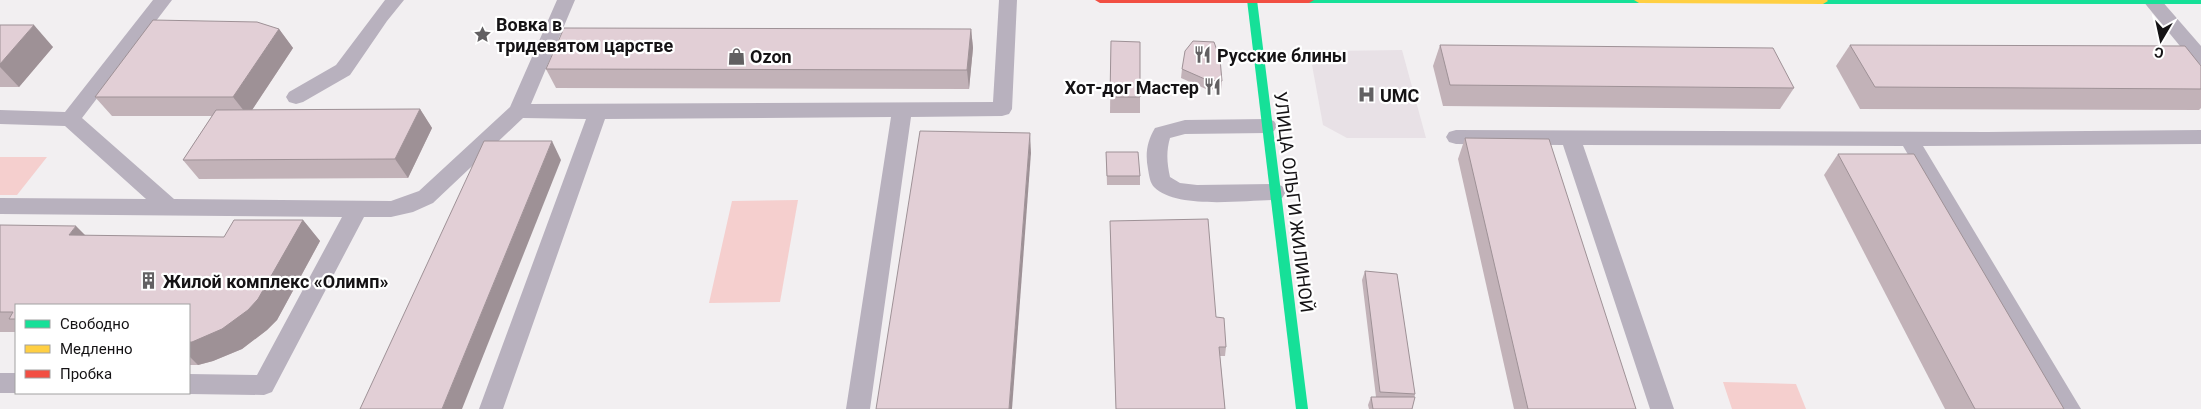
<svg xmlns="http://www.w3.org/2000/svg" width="2201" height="409" font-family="Roboto,sans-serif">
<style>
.built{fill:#e8e1e6}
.green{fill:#f5cfce}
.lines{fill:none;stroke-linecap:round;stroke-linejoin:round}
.lane{fill:#b8b1be;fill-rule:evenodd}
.fast{fill:#16e098;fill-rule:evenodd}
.slow{fill:#ffcf43;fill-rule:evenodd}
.jam{fill:#f24e42;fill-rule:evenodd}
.wall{fill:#c2b2b8}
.shaded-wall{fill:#9e9196}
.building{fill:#e2cfd6;stroke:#9e9196}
.labels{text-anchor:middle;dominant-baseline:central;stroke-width:4.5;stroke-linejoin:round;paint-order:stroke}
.poi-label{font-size:18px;font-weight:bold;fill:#151315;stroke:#fff;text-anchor:start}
.street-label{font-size:18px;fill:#151315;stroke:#fff}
</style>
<rect width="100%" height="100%" fill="#f2eff1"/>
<!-- built -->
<path class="built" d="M1402,50l24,88h-79l-24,-13 -11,-60 20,-14z"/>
<!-- green -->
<g class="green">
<path d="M0,157h47l-30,38h-17z"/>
<path d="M798,200l-18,102 -71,1 23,-102z"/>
<path d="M1723,382l73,2 10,25h-74z"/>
</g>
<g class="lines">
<!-- lane -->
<g class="lane">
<path d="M153,0h19l-90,118 92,81 217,2 28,-10 91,-84 47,-107h18l-44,104 462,-2 6,-102h18l-5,109 -3,5 -7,2 -91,1 -41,292h-24l45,-292 -286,2 -102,290h-24l107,-290 -63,-1 -90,85 -20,9 -22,5h-27l-92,175 -8,3 -75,-1 -4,-1h4v-19l68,1 85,-158 -342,-3v-16l146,1 -81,-73 -65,-2v-14l65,2z"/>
<path d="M385,0h19l-17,21 -37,54 -47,27 -7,2 -7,-2 -3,-5 3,-5 47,-27z"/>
<path d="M2145,0h16l40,46v19l-7,-2 -47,-57 -3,-4z"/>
<path d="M1267,119l7,2 3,5 -3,5 -7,2 -82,1 -15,4c-4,14 -3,25 0,39l10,6 17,2 78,-1 7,2 4,6 -4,6 -7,2c-30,0 -98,10 -121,-13 -4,-4 -5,-12 -6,-18 -3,-15 -1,-28 7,-41l30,-8z"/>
<path d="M1456,130l531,2 214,-2v14l-278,2 158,263h-25l-153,-263 -320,-1 91,264h-24l-87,-264 -107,-1 -7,-2 -3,-5 3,-5z"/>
<path d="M0,373h16l2,20h-18z"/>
</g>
<!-- fast -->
<g class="fast">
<path d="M1247,0h10l51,409h-12z"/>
<path d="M1304,0h340l-5,3h-330z"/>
<path d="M1819,0h382v4h-378l-3,-1z"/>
</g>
<!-- slow -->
<path class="slow" d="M1634,0h193l1,1 -5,3 -184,-1z"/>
<!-- jam -->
<path class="jam" d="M1095,0h219l-5,3h-209z"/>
</g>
<!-- wall -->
<g class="wall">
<path d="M0,25l53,22 -34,40h-19z"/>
<path d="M279,29l14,19 -41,62 168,-1 12,19 -24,50 -209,1 -16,-19 29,-44h-100l-17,-19z"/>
<path d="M971,29l2,19 -4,41 -413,-1 -10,-19z"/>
<path d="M1111,41l29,56v16h-30z"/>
<path d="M1440,45l354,43 -14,21 -337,-3 -10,-40z"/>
<path d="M1850,45l351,21v42l-2,2 -339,-1 -24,-43z"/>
<path d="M1182,69l40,12 -1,9 -15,-1 -25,-11z"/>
<path d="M1465,138l171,271h-122l-56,-250z"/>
<path d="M1106,152l34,24v9h-33z"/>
<path d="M1838,154l226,255h-119l-121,-234z"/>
<path d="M303,220l17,21 -43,79 -10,10 -25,19 -29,12 -15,4h-9v-60h-173v27h-16v-107l86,11 138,1z"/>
<path d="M1110,230l106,87 10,30 -1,9h-5l5,53h-109z"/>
<path d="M1365,271l50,123 -3,15h-43l-1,-4 3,-8h5l-14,-117z"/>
</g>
<!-- shaded-wall -->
<g class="shaded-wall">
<path d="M34,25l19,22 -34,40 -19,-20v-3z"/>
<path d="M279,29l14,19 -45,68 -15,-19z"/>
<path d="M971,29l2,19 -4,41 -2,-19z"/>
<path d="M420,109l12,19 -24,50 -13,-19z"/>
<path d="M1030,133l1,20 -19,256h-3z"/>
<path d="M552,141l9,19 -99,249h-20z"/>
<path d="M303,220l17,21 -43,79 -10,10 -25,19 -29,12 -15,4 -9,-9v-14z"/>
<path d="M76,226l21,21 -28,-12z"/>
</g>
<!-- building -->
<g class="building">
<path d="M153,20l104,2 22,7 -46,68h-138z"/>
<path d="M0,25h34l-34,39z"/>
<path d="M564,28l407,1 -4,41 -421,-1z"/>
<path d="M1111,41l29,1v55h-30z"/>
<path d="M1193,41l21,1 6,17 2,22 -15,-1 -25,-11 3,-18z"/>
<path d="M1440,45l333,3 21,40 -344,-3z"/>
<path d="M1850,45l335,1 16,20v23l-326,-2z"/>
<path d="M420,109l-25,50 -212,1 33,-50z"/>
<path d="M920,131l110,2 -21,276h-133z"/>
<path d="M1465,138l84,1 87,270h-108z"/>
<path d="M484,141h68l-110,268h-82z"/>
<path d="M1106,152h32l2,24h-33z"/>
<path d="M1838,154h76l150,255h-89z"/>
<path d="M1208,219l8,98 8,1 2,29h-7l6,62h-109l-6,-188z"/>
<path d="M234,220h69l-45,79 -10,11 -26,19 -30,13h-3v-37h-173v14h-7l4,-7h-13v-87l76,1 -7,9 155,2z"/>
<path d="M1365,271l32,3 18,120 -35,-2z"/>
<path d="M1371,397h44l-3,12h-39z"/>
</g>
<!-- icons -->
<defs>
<symbol id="sight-bare" viewBox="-9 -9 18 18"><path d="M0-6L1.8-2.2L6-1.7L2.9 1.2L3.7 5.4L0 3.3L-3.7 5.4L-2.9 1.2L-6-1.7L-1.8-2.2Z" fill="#626062" stroke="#fff" stroke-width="2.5" paint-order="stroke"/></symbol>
<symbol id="restaurant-bare" viewBox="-9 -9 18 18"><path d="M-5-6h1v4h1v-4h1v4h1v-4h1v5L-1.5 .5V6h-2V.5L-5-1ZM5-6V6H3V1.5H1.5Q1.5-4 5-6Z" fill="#626062" stroke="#fff" stroke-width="2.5" paint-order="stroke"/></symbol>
<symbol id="shop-bare" viewBox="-9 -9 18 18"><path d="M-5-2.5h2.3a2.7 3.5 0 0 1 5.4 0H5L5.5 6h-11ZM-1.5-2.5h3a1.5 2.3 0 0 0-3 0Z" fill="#626062" stroke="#fff" stroke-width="2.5" paint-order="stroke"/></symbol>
<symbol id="hospital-bare" viewBox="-9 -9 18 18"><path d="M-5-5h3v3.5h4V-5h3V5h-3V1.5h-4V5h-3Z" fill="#626062" stroke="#fff" stroke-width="2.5" paint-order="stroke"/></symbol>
<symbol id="building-bare" viewBox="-9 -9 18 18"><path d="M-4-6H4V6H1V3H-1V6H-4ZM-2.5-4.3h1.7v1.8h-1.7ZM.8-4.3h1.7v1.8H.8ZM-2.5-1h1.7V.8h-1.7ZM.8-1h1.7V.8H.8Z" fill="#626062" stroke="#fff" stroke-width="2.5" paint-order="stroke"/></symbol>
</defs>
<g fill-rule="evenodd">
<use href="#sight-bare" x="470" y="22" width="25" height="25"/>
<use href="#restaurant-bare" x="1190" y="42" width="25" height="25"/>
<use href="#shop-bare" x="724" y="44" width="25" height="25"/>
<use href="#restaurant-bare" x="1200" y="74" width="25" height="25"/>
<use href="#hospital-bare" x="1354" y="82" width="25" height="25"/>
<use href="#building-bare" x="136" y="268" width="25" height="25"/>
</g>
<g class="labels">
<!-- poi labels -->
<g class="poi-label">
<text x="496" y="24">Вовка в<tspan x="496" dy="21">тридевятом царстве</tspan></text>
<text x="1217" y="55">Русские блины</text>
<text x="750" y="56">Ozon</text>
<text x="1199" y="87" text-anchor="end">Хот-дог Мастер</text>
<text x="1380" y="95">UMC</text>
<text x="163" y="281">Жилой комплекс «Олимп»</text>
</g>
<!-- street labels -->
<g class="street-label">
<text transform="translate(1294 202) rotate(83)">УЛИЦА ОЛЬГИ ЖИЛИНОЙ</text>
</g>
</g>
<!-- legend -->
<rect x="15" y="304" width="175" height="90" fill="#ffffff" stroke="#a1a1a1"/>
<rect x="25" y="320" width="25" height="8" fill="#16e098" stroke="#a1a1a1"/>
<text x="60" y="329" font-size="15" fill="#151315">Свободно</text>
<rect x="25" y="345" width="25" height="8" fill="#ffcf43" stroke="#a1a1a1"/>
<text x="60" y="354" font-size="15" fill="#151315">Медленно</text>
<rect x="25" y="370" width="25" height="8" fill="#f24e42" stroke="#a1a1a1"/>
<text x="60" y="379" font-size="15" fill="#151315">Пробка</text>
<!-- north arrow -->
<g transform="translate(2161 40) rotate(189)" stroke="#ffffff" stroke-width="4" paint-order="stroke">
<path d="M0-4L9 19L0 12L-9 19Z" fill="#151315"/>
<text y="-8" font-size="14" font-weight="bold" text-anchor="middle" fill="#151315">С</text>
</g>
</svg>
